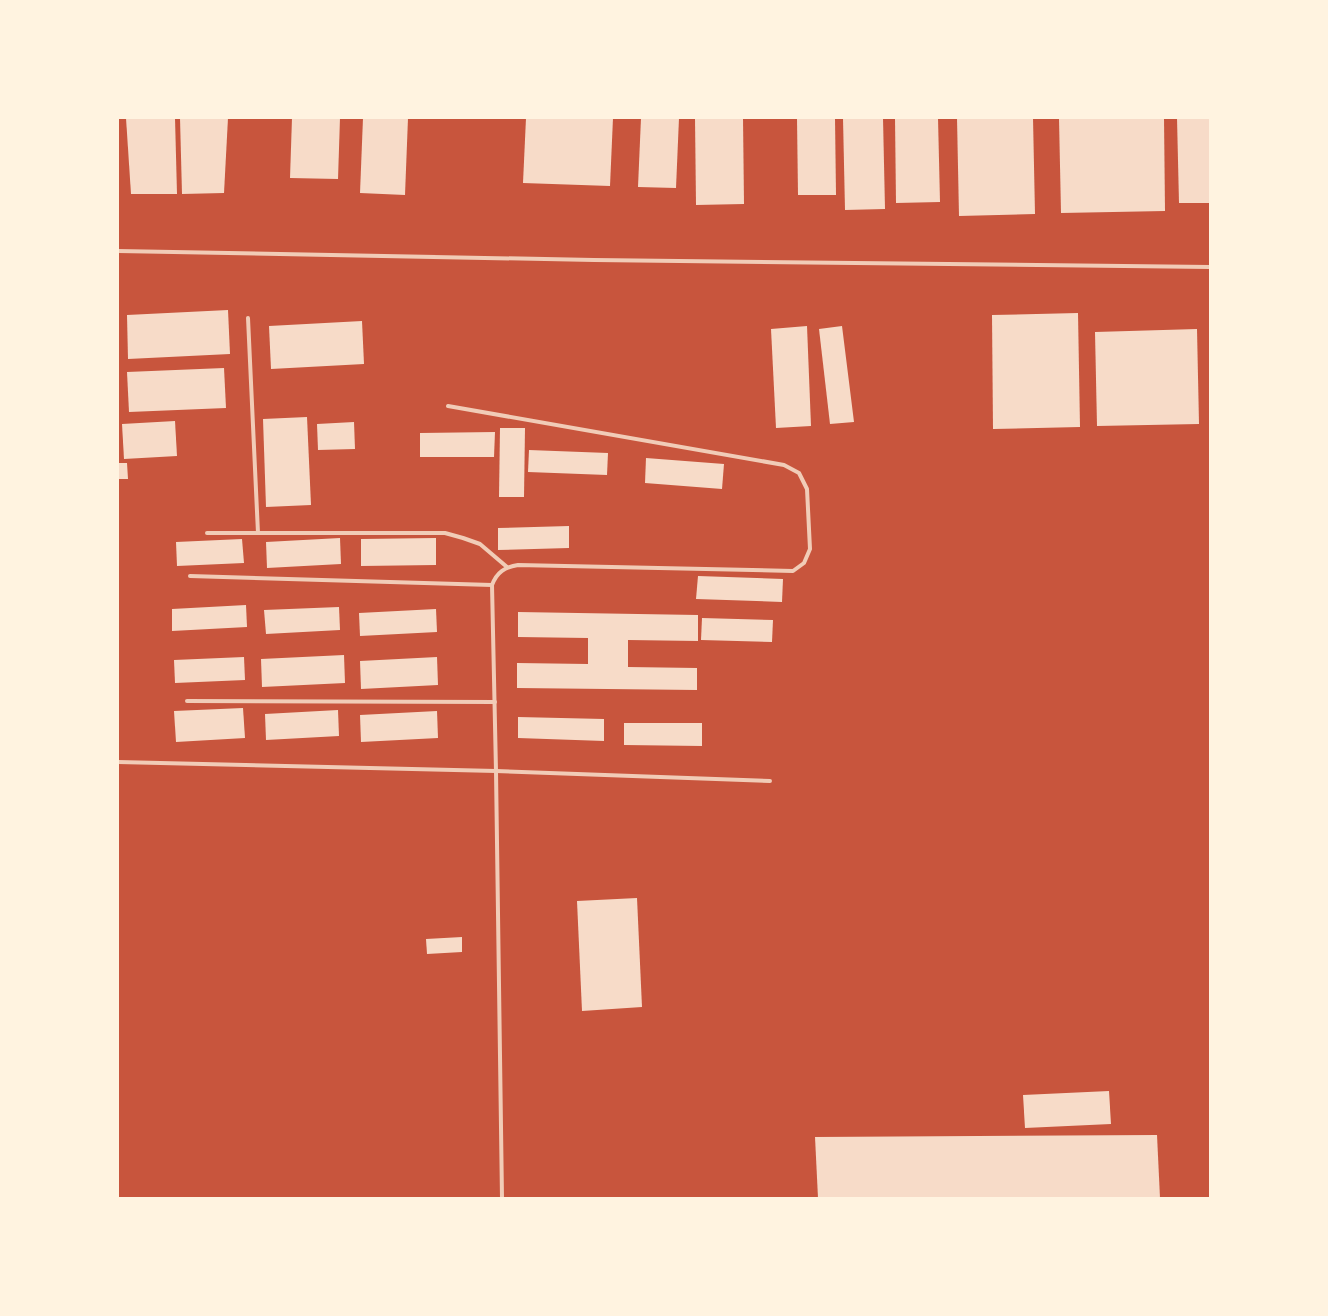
<svg xmlns="http://www.w3.org/2000/svg" width="1328" height="1316" font-family="Merriweather,serif">
<style>
.building{fill:#f7dbc8}
.lines{fill:none;stroke-linecap:round;stroke-linejoin:round}
.service{stroke:#f1ccb7;stroke-width:4}
</style>
<rect width="100%" height="100%" fill="#c8553d"/>
<!-- building -->
<g class="building">
<path d="M126,118h49l2,76h-46z"/>
<path d="M180,118h48l-4,75 -42,1z"/>
<path d="M292,118h48l-2,61 -48,-1z"/>
<path d="M363,118h45l-3,77 -45,-2z"/>
<path d="M526,118h87l-3,68 -87,-3z"/>
<path d="M641,118h38l-3,70 -38,-1z"/>
<path d="M695,118h48l1,86 -48,1z"/>
<path d="M797,118h38l1,77h-38z"/>
<path d="M843,118h40l2,91 -40,1z"/>
<path d="M895,118h43l2,84 -44,1z"/>
<path d="M957,118h76l2,96 -76,2z"/>
<path d="M1059,118h105l1,93 -104,2z"/>
<path d="M1177,118h33v85h-31z"/>
<path d="M228,310l2,44 -102,5 -1,-44z"/>
<path d="M1078,313l2,114 -87,2 -1,-114z"/>
<path d="M362,321l2,43 -93,5 -2,-43z"/>
<path d="M807,326l4,100 -35,2 -5,-99z"/>
<path d="M842,326l12,96 -24,2 -11,-95z"/>
<path d="M1197,329l2,95 -102,2 -2,-94z"/>
<path d="M224,368l2,40 -97,4 -2,-40z"/>
<path d="M307,417l4,88 -45,2 -3,-88z"/>
<path d="M175,421l2,35 -53,3 -2,-35z"/>
<path d="M354,422l1,27 -37,1 -1,-26z"/>
<path d="M500,428h25l-1,69h-25z"/>
<path d="M495,432l-1,25h-74v-24z"/>
<path d="M529,450l79,3 -1,22 -79,-3z"/>
<path d="M646,458l78,6 -2,25 -77,-6z"/>
<path d="M118,463h9l1,16h-10z"/>
<path d="M569,526v22l-71,2v-22z"/>
<path d="M340,538l1,26 -74,4 -1,-26z"/>
<path d="M436,538v27l-75,1v-27z"/>
<path d="M242,539l2,24 -67,3 -1,-24z"/>
<path d="M698,576l85,3 -1,23 -86,-3z"/>
<path d="M246,605l1,22 -75,4v-22z"/>
<path d="M339,607l1,23 -74,4 -2,-24z"/>
<path d="M436,609l1,23 -77,4 -1,-23z"/>
<path d="M518,612l180,3v26l-70,-1v27l69,1v22l-180,-2v-25l71,1v-26l-70,-1z"/>
<path d="M702,618l71,2 -1,22 -71,-2z"/>
<path d="M344,655l1,28 -83,4 -1,-28z"/>
<path d="M244,657l1,23 -70,3 -1,-23z"/>
<path d="M437,657l1,28 -77,4 -1,-28z"/>
<path d="M243,708l2,30 -69,4 -2,-31z"/>
<path d="M338,710l1,26 -73,4 -1,-26z"/>
<path d="M437,711l1,27 -77,4 -1,-27z"/>
<path d="M518,717l86,2v22l-86,-3z"/>
<path d="M624,723h78v23l-78,-1z"/>
<path d="M637,898l5,109 -60,4 -5,-110z"/>
<path d="M462,937v15l-35,2 -1,-15z"/>
<path d="M1109,1091l2,33 -86,4 -2,-33z"/>
<path d="M1157,1135l3,63h-342l-3,-61z"/>
</g>
<g class="lines">
<!-- service -->
<g class="service">
<path d="M118,251l476,9 616,7"/>
<path d="M248,318l10,215"/>
<path d="M448,406l336,59 15,8 8,16 3,60 -6,14 -11,8 -275,-6c-13,2 -21,7 -26,20l4,186 6,427"/>
<path d="M207,533h238l18,5 17,6 27,23"/>
<path d="M190,576l302,9"/>
<path d="M187,701l308,1"/>
<path d="M118,762l378,9 274,10"/>
</g>
</g>
<!-- border -->
<rect width="1328" height="1316" fill="none" stroke="#fff3e0" stroke-width="238"/>
</svg>
